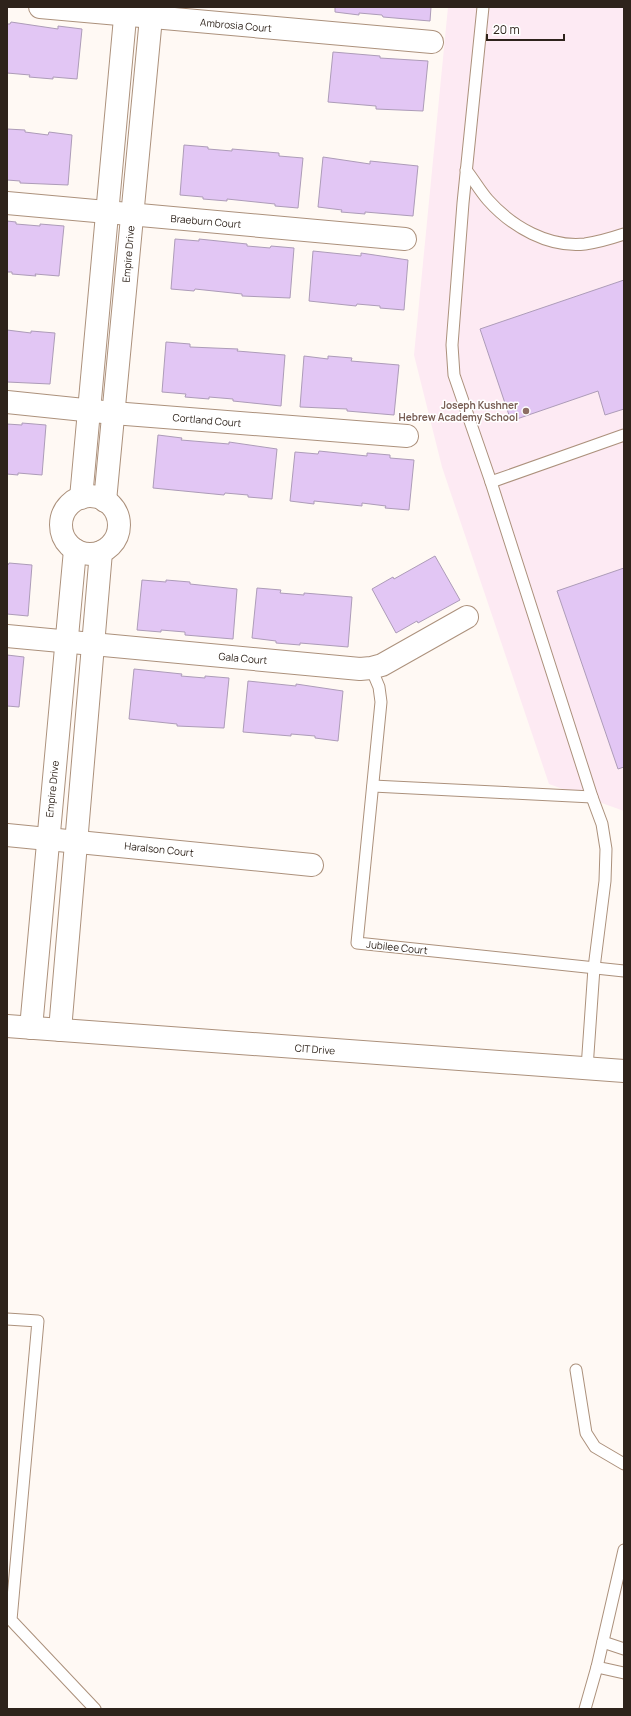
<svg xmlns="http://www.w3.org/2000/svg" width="631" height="1716" font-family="Manrope,sans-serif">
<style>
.education{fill:#fdeaf3}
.building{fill:#e2c6f4;stroke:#ad9cb8}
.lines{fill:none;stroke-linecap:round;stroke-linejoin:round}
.lane-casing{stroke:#ac917c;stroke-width:13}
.street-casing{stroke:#ac917c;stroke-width:24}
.lane{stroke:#fff;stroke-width:11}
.street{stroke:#fff;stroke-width:22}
.education-dot{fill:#8d6e63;stroke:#fff;stroke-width:1.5}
.labels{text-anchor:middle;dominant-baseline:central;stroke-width:3;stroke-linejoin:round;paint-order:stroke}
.street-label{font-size:10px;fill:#2e231b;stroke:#fff}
.education-label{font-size:10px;font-weight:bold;fill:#785e54;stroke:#fff;text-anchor:end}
</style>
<rect width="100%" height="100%" fill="#fff9f4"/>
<!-- education -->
<path class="education" d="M448,7h176v804l-75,-27 -107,-317 -28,-112z"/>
<!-- building -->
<g class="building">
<path d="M335,7h96l-1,14 -47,-4 -1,-2 -23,-2v2l-24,-3z"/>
<path d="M11,22l47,7v-3l24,3 -5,50 -24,-2v2l-24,-2 1,-2 -23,-2v-49h3z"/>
<path d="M333,52l47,4v2l48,3 -5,50 -47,-2v-3l-48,-4z"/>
<path d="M7,129l18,1v2l23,3 1,-3 23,3 -4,50 -48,-2v-2l-13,-1z"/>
<path d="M184,145l24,2v2l24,2v-2l47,4v3l24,2 -5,50 -23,-2v-2l-48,-5v2l-24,-2v-2l-23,-2z"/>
<path d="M323,157l47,7v-3l48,5 -5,50 -48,-4v2l-24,-2 1,-2 -24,-3z"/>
<path d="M7,221l9,1v2l24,2v-2l24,2 -5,50 -24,-2 1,2 -24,-2v-2h-5z"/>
<path d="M175,239l24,2v-2l48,5v2l23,2 1,-2 23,2 -4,50 -48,-2v-2l-47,-5 -1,2 -23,-2z"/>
<path d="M313,251l48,5v-3l47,7 -4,50 -24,-2v-2l-23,-2 -1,2 -47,-5z"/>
<path d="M624,280v129l-19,6 -7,-24 -87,30 -31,-92z"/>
<path d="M7,330l24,3v-2l24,2 -5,51 -43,-2z"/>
<path d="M166,342l24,2v3l48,2 -1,2 48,4 -4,51 -48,-5v-2l-24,-2v2l-24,-2 1,-3 -24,-2z"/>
<path d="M304,356l24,3v-3l24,2 -1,3 48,4 -5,50 -47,-4v-2l-47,-2z"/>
<path d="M22,423l24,2 -4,50 -24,-2v2l-11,-1v-50l15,1z"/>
<path d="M158,435l24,3 -1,2 48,4v-2l48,7 -5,50 -24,-2v-2l-23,-2 -1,2 -71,-7z"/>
<path d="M319,451l48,5v-3l23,2v3l24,2 -5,50 -24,-2 1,-2 -24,-3v3l-48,-5v3l-24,-3 5,-49 23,2z"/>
<path d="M435,556l25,44 -42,23 -1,-2 -21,12 -24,-44 21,-12 1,2z"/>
<path d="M9,563l23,2 -4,51 -21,-2v-49h1z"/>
<path d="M624,568v199l-6,2 -61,-178z"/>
<path d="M142,580l24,2v-2l24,2v2l47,5 -4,50 -48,-4v-3l-24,-2v2l-24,-2z"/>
<path d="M257,588l24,2 -1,3 24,2v-2l48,4 -4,50 -48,-4v2l-24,-2v-2l-24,-3z"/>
<path d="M7,655l17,2 -5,50 -12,-1z"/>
<path d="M134,669l48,5 -1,2 24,2v-2l24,2 -5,50 -47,-2v-2l-48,-5z"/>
<path d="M248,681l48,5v-2l47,7 -5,50 -23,-3v-2l-24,-2v2l-48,-4z"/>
</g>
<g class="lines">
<defs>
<g id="lane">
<path d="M483,7l-20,196 -11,142 2,30 37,107 101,315 10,27 4,25 -1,32 -11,87 -7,100"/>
<path d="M466,170c8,10 14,21 22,30 24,27 61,48 97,44 13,-2 27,-6 39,-10"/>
<path d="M491,482l133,-47"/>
<path d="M371,668l8,19 2,15 -24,241 267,28"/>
<path d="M373,786l219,11"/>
<path d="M7,1319l31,2 -27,299 84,89"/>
<path d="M576,1370l10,63 9,14 29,17"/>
<path d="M603,1642l21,7"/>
<path d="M597,1667l27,6"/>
<path d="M585,1709l12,-42 27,-117"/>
</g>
<g id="street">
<path d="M40,7l392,35"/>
<path d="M7,203l398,36"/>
<path d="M7,402l106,11 294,23"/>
<circle cx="90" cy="525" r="29"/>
<path d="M81,498l45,-491"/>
<path d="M105,501l47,-494"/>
<path d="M7,636l353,33 11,-1 11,-3 85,-48"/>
<path d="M7,835l305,30"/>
<path d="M7,1026l617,45"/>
<path d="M31,1028l44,-478"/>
<path d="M60,1030l41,-478"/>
</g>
</defs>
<!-- lane casing -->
<use href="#lane" class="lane-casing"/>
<!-- street casing -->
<use href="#street" class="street-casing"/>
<!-- lane -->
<use href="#lane" class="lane"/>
<!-- street -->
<use href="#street" class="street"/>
</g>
<!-- markers -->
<circle class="education-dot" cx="526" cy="411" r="4"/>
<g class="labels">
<!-- street labels -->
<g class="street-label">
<text transform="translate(236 25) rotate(5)">Ambrosia Court</text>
<text transform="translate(206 221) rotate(5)">Braeburn Court</text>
<text transform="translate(128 254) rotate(-85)">Empire Drive</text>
<text transform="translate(207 420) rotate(5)">Cortland Court</text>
<text transform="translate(243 658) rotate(5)">Gala Court</text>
<text transform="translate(52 789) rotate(-84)">Empire Drive</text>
<text transform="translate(159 849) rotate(6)">Haralson Court</text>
<text transform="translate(397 947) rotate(6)">Jubilee Court</text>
<text transform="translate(315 1049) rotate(4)">CIT Drive</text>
</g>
<!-- education labels -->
<g class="education-label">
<text x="518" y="405">Joseph Kushner<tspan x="518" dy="12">Hebrew Academy School</tspan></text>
</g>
</g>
<!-- border -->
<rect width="631" height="1716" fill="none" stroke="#2e231b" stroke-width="16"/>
<!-- scale -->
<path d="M487 34v6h77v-6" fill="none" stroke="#2e231b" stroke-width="2"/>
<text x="493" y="34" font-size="12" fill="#2e231b" stroke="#ffffff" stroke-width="3" paint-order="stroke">20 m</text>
</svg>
